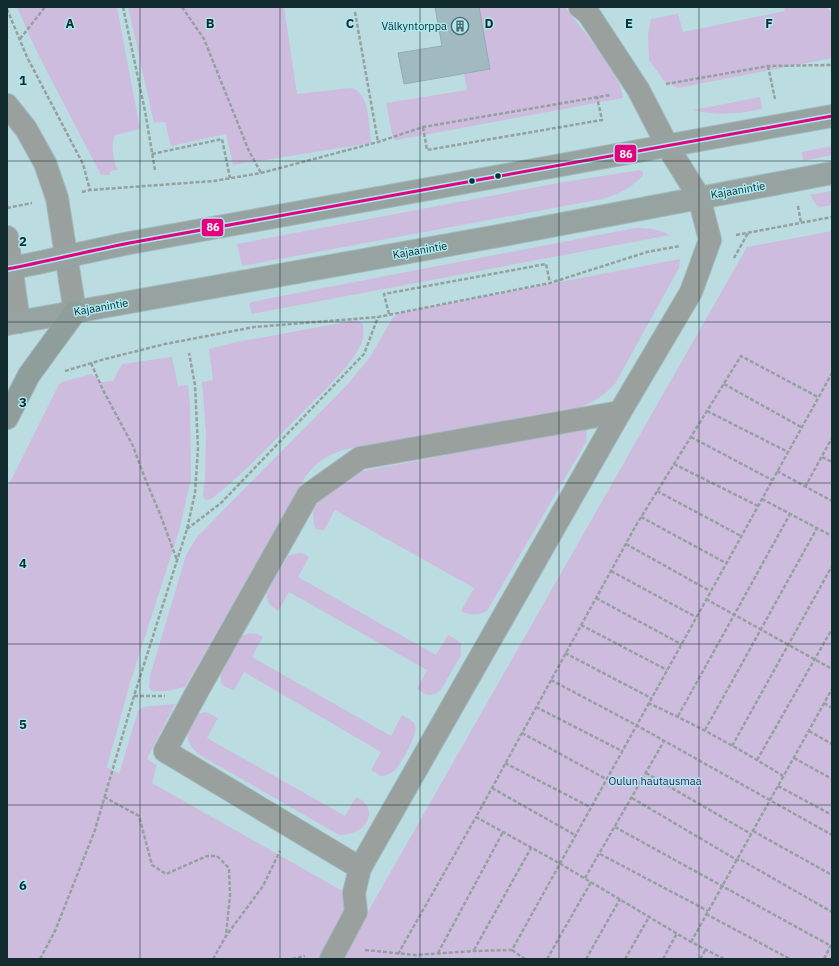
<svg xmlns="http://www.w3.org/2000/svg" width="839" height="966" font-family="'IBM Plex Sans',sans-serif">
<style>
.green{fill:#cebcdf}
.building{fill:#a1b9c0;stroke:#93acb2}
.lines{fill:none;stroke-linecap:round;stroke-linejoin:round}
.minor-casing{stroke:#a0babe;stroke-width:24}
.major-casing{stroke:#a0babe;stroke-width:24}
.highway-casing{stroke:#a0babe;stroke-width:24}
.path{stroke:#95a1a0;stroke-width:2.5;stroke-dasharray:4 2;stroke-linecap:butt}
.minor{stroke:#9aa09e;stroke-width:22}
.major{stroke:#96a3a1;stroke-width:22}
.highway{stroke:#909e9b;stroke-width:22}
.bus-1-casing{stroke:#abe9f1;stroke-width:6}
.bus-1{stroke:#e5007d;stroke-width:3}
.grid{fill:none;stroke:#122b2e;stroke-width:1;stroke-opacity:0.55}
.bus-dot{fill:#122b2e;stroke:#abe9f1;stroke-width:1.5}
.labels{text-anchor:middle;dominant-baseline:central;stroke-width:3;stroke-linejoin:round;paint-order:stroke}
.poi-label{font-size:11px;fill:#122b2e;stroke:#abe9f1;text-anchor:end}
.street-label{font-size:11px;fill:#122b2e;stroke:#abe9f1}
.park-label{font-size:11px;fill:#4a104c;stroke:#abe9f1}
.grid-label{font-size:13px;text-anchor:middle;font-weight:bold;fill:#122b2e;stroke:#abe9f1;stroke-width:3;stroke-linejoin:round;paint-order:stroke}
.line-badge{stroke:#abe9f1;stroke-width:1.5}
.badge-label{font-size:11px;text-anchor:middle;font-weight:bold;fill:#fff}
</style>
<rect width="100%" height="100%" fill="#bbdce1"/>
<!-- green -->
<g class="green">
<path d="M17,7h100l23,122 -25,6c-5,12 -1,23 2,35l-7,1v4h-9l-64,-123z"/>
<path d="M128,7h156l13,87 53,-6c20,2 19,39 21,55l-138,22 -7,-31 -55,12 -6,-24 -11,1z"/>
<path d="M479,7h86c15,21 57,67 58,91l-227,42 -3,-2 -7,-35 81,-13 -3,-16 26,-5z"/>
<path d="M784,7h42l6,6v45l-154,30 -14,-7 -15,-21 -1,-26 3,-15 27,-5 5,18 102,-21z"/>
<path d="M760,97l2,12c-26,5 -43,7 -69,1z"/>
<path d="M832,146v9l-29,6 -1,-9z"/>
<path d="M640,170l3,2v3c-11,13 -24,19 -41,24l-360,67 -5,-22 327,-62z"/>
<path d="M832,191v14l-11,2 -4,-1 -7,-11z"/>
<path d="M635,228c13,0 24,1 35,7l-418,79 -3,-11 12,-3z"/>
<path d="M832,231v728h-825v-471l52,-104 3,-2 29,-8 11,8 11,-1 9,-17 50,-7 6,29 10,-1 2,19 1,75 -12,52 -49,152 -23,84 12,7 19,-63 5,-4 32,-3 -28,55 10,6 -5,18 201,114 12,20 382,-670z"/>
<path d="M680,259l-1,9 -64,116c-11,11 -20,18 -35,23l-233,42c-22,7 -29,11 -43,30l-119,208 -19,4h-14l-3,-3 1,-12 36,-121 11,-18 151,-153 22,-27 22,-38 7,-6z"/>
<path d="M357,320l6,4c0,5 1,11 0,15 -7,24 -49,61 -66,79 -28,28 -55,57 -86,81l-5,1 -2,-2 -1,-3 2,-16 1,-47 -4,-50 11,-2 -4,-31 28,-7z"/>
<path d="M587,430l-1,12 -99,169c-9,4 -16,5 -26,0l13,-23 -139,-78 -11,20h-4l-4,-1 -2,-4 -1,-12 2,-6 16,-22 27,-13 215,-41z"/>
<path d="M302,553l7,4 -11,20 138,78 12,-20 9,5 4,4v11l-20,35 -6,4 -5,1 -5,-1 -8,-5 10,-19 -138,-78 -11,19c-8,-6 -12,-8 -11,-19l21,-36 5,-2z"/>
<path d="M249,633l8,1 6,3 -11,20 139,79 11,-21c5,3 11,5 13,10 4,8 -14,39 -20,45 -4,4 -10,6 -14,6l-10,-6 10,-18 -137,-80 -10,18c-6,-2 -12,-3 -13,-9 -3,-9 13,-33 18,-42l3,-3z"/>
<path d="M206,712l12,6 -11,20 138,78 11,-19c19,8 16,27 -1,35 -5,2 -11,3 -16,3l-139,-80c-11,-9 -15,-15 -10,-30 1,-4 3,-9 6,-11 3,-1 7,-1 10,-2z"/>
</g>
<!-- building -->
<path class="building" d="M435,7h44l11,62 -86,15 -6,-31 44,-7z"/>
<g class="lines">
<defs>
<g id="minor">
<path d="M7,105l19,24 19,34 12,35 18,114"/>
<path d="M7,237l12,85"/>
<path d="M360,868l-195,-117 33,-61 110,-195 52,-37 260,-46"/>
<path d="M331,959l25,-47 -2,-19 6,-25 260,-456 71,-120 19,-52 -11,-43 -31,-50 -30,-58 -50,-76 -8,-6"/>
</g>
<g id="major">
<path d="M7,269c43,-8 85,-19 128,-27 232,-44 465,-82 697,-126"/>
<path d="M7,324l491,-88 334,-63"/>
</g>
<path id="highway" d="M7,418l22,-43 46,-63"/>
</defs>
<!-- minor casing -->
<use href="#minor" class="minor-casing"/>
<!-- major casing -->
<use href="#major" class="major-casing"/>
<!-- highway casing -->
<use href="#highway" class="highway-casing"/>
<!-- path -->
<g class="path">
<path d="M123,7l22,104 10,59"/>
<path d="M182,7l22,32 45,112 12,22"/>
<path d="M7,9l20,48 56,107 7,26"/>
<path d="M355,12l23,130"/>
<path d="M20,39l25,-32"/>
<path d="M768,66l7,33"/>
<path d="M666,84l102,-18 64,-1"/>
<path d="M423,127l4,23 175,-30 -5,-23"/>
<path d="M152,154l70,-15 8,39"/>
<path d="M82,192l8,-2 124,-9 47,-8 117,-31 45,-15 187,-32"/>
<path d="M798,206l3,17"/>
<path d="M7,208l25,-5"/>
<path d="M736,235l96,-18"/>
<path d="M734,258l14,-25"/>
<path d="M389,314l-5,-20 162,-30 4,19"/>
<path d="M91,363l12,27 30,56 11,30 16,38 17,46"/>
<path d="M65,371l40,-12 60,-15 89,-17 124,-10 172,-34 97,-31 33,-6"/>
<path d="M724,384l77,43"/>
<path d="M707,411l81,41"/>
<path d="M691,437l81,43"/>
<path d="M822,457l10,5"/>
<path d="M674,464l84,42"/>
<path d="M777,471l55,30"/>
<path d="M805,487l27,-49"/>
<path d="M657,491l84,45"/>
<path d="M762,499l70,37"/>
<path d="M641,517l85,46"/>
<path d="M187,529l34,-26 143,-149 14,-37"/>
<path d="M626,544l84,47"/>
<path d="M611,571l85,46"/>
<path d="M596,598l85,46"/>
<path d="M706,599l126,70"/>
<path d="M581,625l86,45"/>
<path d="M565,653l86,45"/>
<path d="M551,680l85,45 196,110"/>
<path d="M134,696h31"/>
<path d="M648,703c47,21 92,46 135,73"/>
<path d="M824,703l8,5"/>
<path d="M536,707l86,44"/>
<path d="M678,716l112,-202"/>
<path d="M705,730l112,-202"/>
<path d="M809,731l23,13"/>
<path d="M522,733l84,46"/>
<path d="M732,746l100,-180"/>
<path d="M794,758l38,21"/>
<path d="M757,760l75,-131"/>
<path d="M505,763l85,44"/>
<path d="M646,773l105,61"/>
<path d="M778,786l54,29"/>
<path d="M492,788l83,47"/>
<path d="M104,797l35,19 13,49 14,9 41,-18h10l12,12 1,27 -4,41"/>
<path d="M632,798l105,62h4l91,52"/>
<path d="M615,827l216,119"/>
<path d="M753,831l79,44"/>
<path d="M600,854l108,57"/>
<path d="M585,878l79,-137"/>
<path d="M706,914l84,45"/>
<path d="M691,942l141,-253"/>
<path d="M365,950l50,5 59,-4 38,-1 320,-577"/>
<path d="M474,950l57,-102"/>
<path d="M512,950l13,9"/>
<path d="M438,953l65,-121"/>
<path d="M398,954l78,-137"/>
<path d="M40,959l15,-28 40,-101 39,-134 53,-167 8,-36 3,-45 -3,-63 -6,-32"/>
<path d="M213,959l13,-23 37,-50 17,-35"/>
<path d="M292,959l13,-3"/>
<path d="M547,959l44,-77"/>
<path d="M586,959l34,-60"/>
<path d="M625,959l24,-42"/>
<path d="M663,959l14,-26"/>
<path d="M700,959l6,-10"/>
<path d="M724,959l-33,-17 -132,-79 -83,-46 159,-290 106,-171 77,41"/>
<path d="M824,959l8,-16"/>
</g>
<!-- minor -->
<use href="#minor" class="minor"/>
<!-- major -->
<use href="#major" class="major"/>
<!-- highway -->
<use href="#highway" class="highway"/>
<defs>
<path id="bus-1" d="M7,269c43,-8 85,-19 128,-27 232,-44 465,-82 697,-126"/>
</defs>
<!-- bus-1 casing -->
<use href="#bus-1" class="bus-1-casing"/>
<!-- bus-1 -->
<use href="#bus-1" class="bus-1"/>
</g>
<!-- grid -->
<path class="grid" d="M140,7v952M280,7v952M420,7v952M559,7v952M699,7v952M7,161h825M7,322h825M7,483h825M7,644h825M7,805h825"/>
<!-- icons -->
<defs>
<symbol id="building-ring" viewBox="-11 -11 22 22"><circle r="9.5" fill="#abe9f1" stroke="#4d696d" stroke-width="1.5"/><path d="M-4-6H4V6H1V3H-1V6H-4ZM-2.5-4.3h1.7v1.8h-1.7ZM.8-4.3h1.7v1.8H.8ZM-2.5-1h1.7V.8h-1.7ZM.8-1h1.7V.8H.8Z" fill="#4d696d"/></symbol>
</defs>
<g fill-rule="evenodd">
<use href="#building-ring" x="450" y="16" width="20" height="20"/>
</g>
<!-- markers -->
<g class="bus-dot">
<circle cx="498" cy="176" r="3.5"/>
<circle cx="472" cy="181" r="3.5"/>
</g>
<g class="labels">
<!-- poi labels -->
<g class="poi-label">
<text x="447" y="26">Välkyntorppa</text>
</g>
<!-- street labels -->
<g class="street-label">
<text transform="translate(738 190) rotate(-10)">Kajaanintie</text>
<text transform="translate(420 250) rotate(-10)">Kajaanintie</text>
<text transform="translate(101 307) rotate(-10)">Kajaanintie</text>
</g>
<!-- park labels -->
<g class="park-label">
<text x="655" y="781">Oulun hautausmaa</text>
</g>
</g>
<g class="grid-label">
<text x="70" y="28">A</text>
<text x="210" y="28">B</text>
<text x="350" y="28">C</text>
<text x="489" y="28">D</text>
<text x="629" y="28">E</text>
<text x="769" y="28">F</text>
<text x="23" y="85">1</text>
<text x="23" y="246">2</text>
<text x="23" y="407">3</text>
<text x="23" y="568">4</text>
<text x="23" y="729">5</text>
<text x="23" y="890">6</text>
</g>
<g class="line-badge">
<rect x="614" y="144" width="23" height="19" rx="4" fill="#e5007d"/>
<rect x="201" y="218" width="23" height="19" rx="4" fill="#e5007d"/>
</g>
<g class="badge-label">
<text x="626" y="158">86</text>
<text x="213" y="231">86</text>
</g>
<!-- border -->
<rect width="839" height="966" fill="none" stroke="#122b2e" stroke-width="16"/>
</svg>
